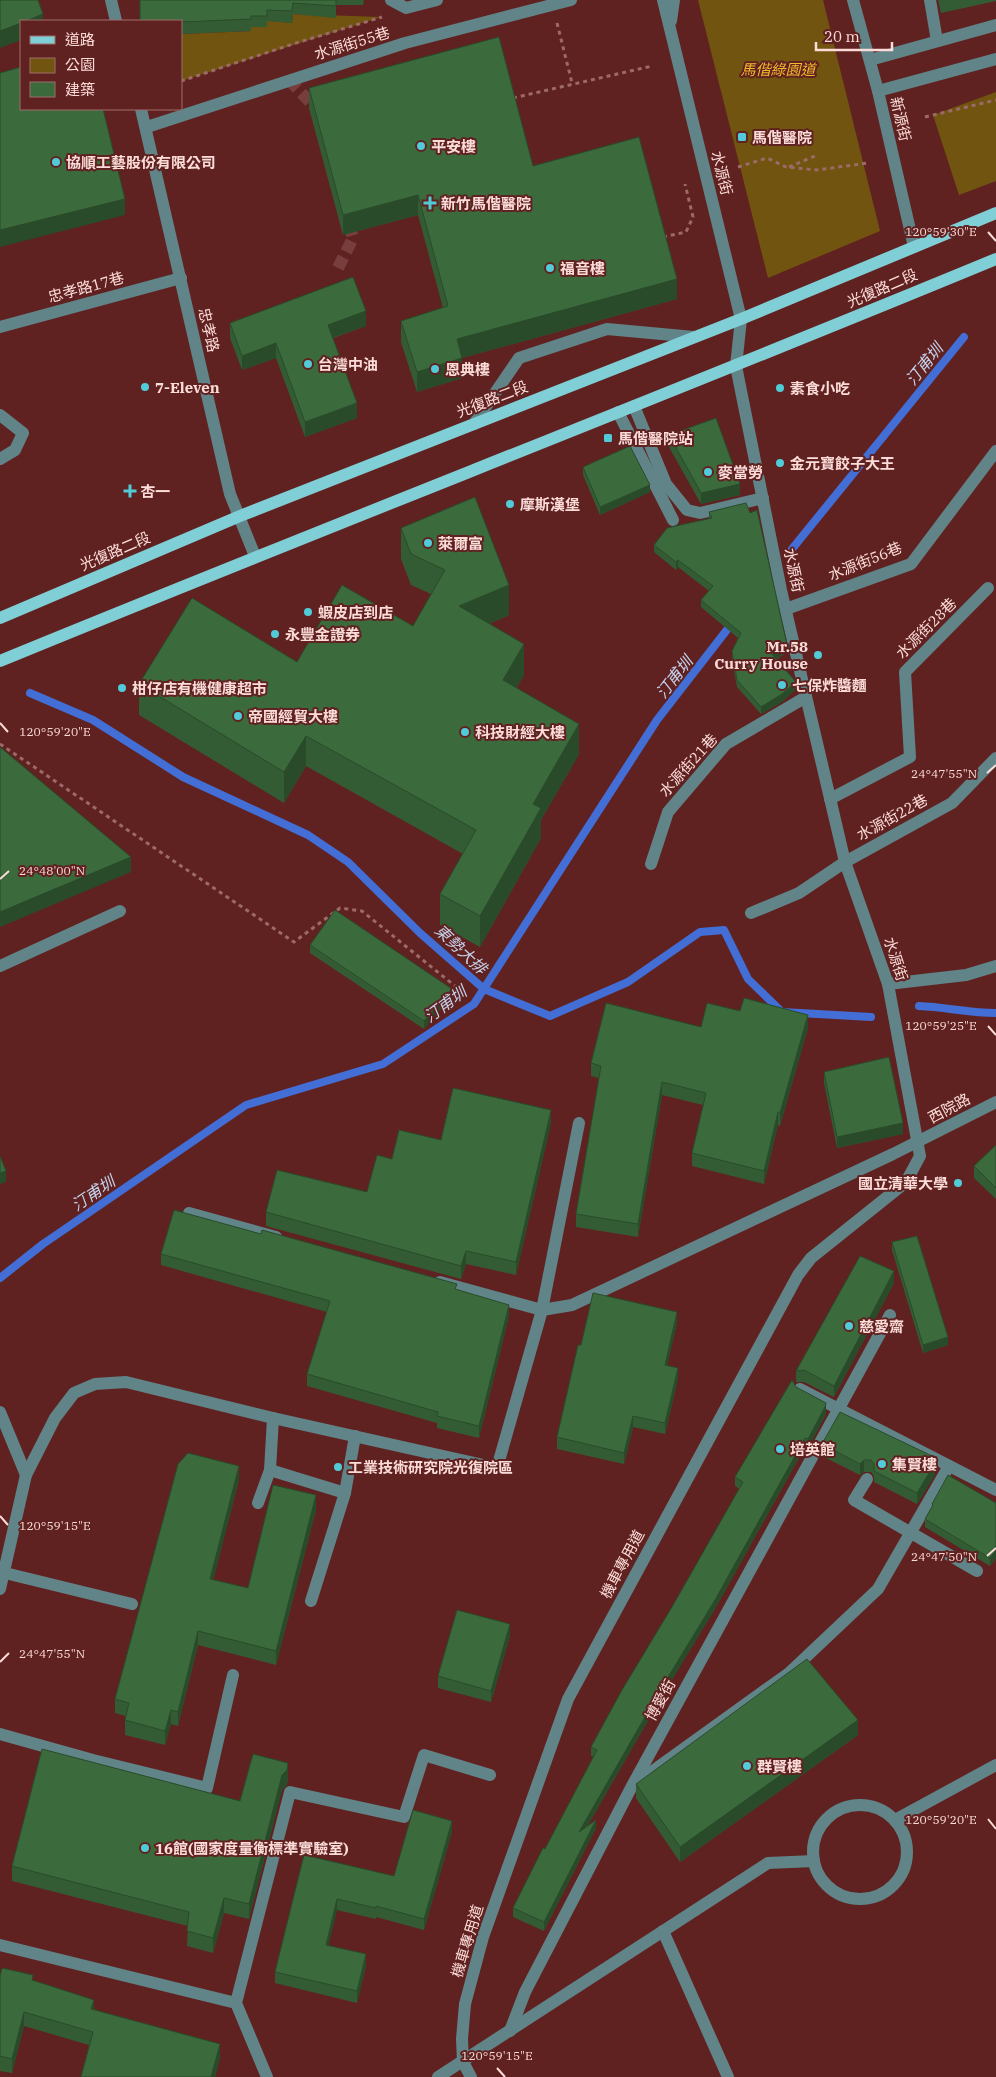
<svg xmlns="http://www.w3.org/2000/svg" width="996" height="2077" font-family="'IBM Plex Serif','Noto Sans TC',serif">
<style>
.park{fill:#70540f}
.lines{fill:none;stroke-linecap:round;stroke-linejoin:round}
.stream{stroke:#426ed6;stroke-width:8}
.minor-tunnel{stroke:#773e3d;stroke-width:12;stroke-dasharray:12 6;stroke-linecap:butt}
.path{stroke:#9c6a68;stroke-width:3;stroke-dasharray:4 4;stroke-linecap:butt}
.minor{stroke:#608488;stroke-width:12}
.major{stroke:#80ced6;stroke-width:12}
.wall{fill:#335c34}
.shaded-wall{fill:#294b2a}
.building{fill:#3b6b3c;stroke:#294b2a}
.ticks{fill:none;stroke:#fcdcd9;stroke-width:2}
.poi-dot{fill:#52cbd8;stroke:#602221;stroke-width:2}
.labels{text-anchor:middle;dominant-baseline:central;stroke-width:4;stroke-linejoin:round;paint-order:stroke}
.street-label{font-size:15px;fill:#fcdcd9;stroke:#602221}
.park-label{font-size:15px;font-style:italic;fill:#f3ba2b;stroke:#602221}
.poi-label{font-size:15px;font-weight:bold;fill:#fcdcd9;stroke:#602221;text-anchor:start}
.water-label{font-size:16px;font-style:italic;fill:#c4d1eb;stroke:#602221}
.ticks-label{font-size:12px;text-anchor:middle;fill:#fcdcd9;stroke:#602221;stroke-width:4;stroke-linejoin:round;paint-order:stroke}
</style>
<rect width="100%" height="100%" fill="#602221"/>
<!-- park -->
<g class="park">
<path d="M698,0h125l57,231 -112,47z"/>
<path d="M293,14l88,3 -200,64v-47l70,-3v-12l41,4z"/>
<path d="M996,92v89l-37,14 -26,-80z"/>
</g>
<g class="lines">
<!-- stream -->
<g class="stream">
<path d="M792,549l172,-212"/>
<path d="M30,693l63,27 90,57 125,58 40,27 72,71 64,56 66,27 78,-34 72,-50 24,-2 24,49 34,33 89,5"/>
<path d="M919,1006c26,1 51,7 77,7"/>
<path d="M0,1278l43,-34 203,-139 137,-41 91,-60 183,-284 76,-98"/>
</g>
<!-- minor-tunnel -->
<g class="minor-tunnel">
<path d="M289,80l26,27 2,7"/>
<path d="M338,268l15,-30 -6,-21"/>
</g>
<!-- path -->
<g class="path">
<path d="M557,23l15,60"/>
<path d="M181,81l115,-38 86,-26"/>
<path d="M513,98l139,-32"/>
<path d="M925,117l71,-17"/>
<path d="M738,167l29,-9 19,9 31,3 51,-7"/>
<path d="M789,167l26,-11"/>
<path d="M663,237l23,-5 7,-15 -8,-33"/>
<path d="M0,744l294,198 46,-34 22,3 98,79"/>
</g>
<!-- minor -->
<g class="minor">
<path d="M111,0l5,21"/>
<path d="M391,0l15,8 31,-8"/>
<path d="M853,0l25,91 36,156"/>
<path d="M930,0l7,41"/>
<path d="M671,21l3,-21"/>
<path d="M870,60l126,-35"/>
<path d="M878,91l118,-32"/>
<path d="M141,109l89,385 25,62"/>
<path d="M147,127l258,-84 166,-43"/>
<path d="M0,327l181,-49"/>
<path d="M634,406l32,78 21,26 13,3 63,-15"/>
<path d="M618,412l55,108"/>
<path d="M0,415l23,18 -8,17 -15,9"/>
<path d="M474,424l45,-66 88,-29 87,8"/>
<path d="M786,609l125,-45 85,-113"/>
<path d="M830,799l80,-42 -5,-85 83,-84"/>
<path d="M651,864l17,-52 58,-68 80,-47"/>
<path d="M751,913l48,-20 46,-31 107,-59 44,-45"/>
<path d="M0,966l120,-55"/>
<path d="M888,984l78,-9 30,-9"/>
<path d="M189,1213l87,24"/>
<path d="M440,1282l102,28 37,-187"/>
<path d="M800,1389l196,101"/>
<path d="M0,1412l26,63"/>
<path d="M270,1470l75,23"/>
<path d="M867,1479l-13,21 123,71"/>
<path d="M258,1503l12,-33 3,-52"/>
<path d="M5,1573l127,31"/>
<path d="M0,1589l26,-114 29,-57 19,-25 21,-9 31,-2 147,36 224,50 45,-158 30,-5 321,-151 103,-52"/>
<path d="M311,1601l34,-108 10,-57"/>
<path d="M0,1734l93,26 114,28 26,-113"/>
<path d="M636,1783l153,-110 89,-84 71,-123"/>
<circle cx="860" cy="1852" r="47"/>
<path d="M895,1820l101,-55"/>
<path d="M663,1931l65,146"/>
<path d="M0,1945l236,58"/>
<path d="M510,2031l15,-39 107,-206 258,-471"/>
<path d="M267,2077l-31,-74 54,-211 114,25 20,-62 66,20"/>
<path d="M438,2077l330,-214 46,-2"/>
<path d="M471,2077l-8,-15 -1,-23 3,-35 18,-67 85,-238 230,-424 13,-17 95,-76 14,-26 -32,-172 -43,-122 -64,-272 -45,-224 5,-47 -78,-319"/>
</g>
<!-- major -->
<g class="major">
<path d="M0,618l240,-102 501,-197 255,-106"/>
<path d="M0,661c331,-136 665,-265 996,-402"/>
</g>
</g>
<!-- wall -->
<g class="wall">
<path d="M139,0h225l-1,5h-27v13l-43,-4 -1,9 -25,-2v6h-16v4l-70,3v-13z"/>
<path d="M938,0h58v1l-55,12z"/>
<path d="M309,88l224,78 144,133 -215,59v20l-45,14 -16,-50v-21l42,-13 -25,-93 -75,20 -34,-127z"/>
<path d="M230,323l136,3 -33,12 24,80 -52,19 -29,-79 -34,12 -12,-32z"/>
<path d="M669,435l71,60 -39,9 -32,-57z"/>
<path d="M583,467l67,25 -50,23 -17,-40z"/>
<path d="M709,512l78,140 -10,7 19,30 -14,13 -21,12 -24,-27 -5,-28v-8l6,-13 -37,-31v-7l8,-9 -31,-24 -2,3 -22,-18v-7l55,-26z"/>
<path d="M401,528l108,87 -20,9 35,51 -7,12 62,67 -38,66v18l-61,109 -40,-22v-31l23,-40 -157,-88 -22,37 -145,-88v-31l158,-22 116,-36 18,-32 -20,-9 -10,-26z"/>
<path d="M310,945l142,51 -28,33 -114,-76z"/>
<path d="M701,1027l107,1 -28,98 -2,-1 -14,59 -72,-18v-13l11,-48 -41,-10 -24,142 -62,-10v-13l23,-136 -8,-2v-13z"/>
<path d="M824,1072l79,62 -66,14 -13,-65z"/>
<path d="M551,1123l-35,152 -50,-11 -5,15 -195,-53v-14l101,-20 25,-33 49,-19z"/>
<path d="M996,1145v54l-22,-21v-12z"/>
<path d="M892,1242l56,103 -25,8 -31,-103z"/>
<path d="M161,1254l296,36 52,26 -30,122 -42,-10v-5l-130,-37v-12l20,-62 -166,-47z"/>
<path d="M894,1283l-60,114 -30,-15h-8v-11z"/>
<path d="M677,1323l-10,42 11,14 -13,55 -32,-7 -9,37 -67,-15v-12l24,-92z"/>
<path d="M796,1387l30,25 -1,4 -17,32 -3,-1 -90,162 -50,82 -77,134 8,3 -52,103 -31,-14v-9l81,-151 -3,-1v-9l81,-140 68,-118 -5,-3v-9z"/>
<path d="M822,1444l110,18 3,13 -18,29 -43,-22v-6l-3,-4h-7l-4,3 -38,-19z"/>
<path d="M239,1480l-26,100 35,8 68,-78 -40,155 -78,-20 -20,81 -7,-2 -6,21 -40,-10v-15l1,-4 -11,-3v-14z"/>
<path d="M996,1503v55l-6,8 -65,-39v-8l7,-12v-3z"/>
<path d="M510,1636l-19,66 -53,-14v-12z"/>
<path d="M858,1735l-178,127 -44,-64v-14z"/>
<path d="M288,1778l-1,7 -5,5 -33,129 -25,-6 -11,40 -26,-7 1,-20 -176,-45v-15l228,-65z"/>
<path d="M452,1832l-28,98 -48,-13v2l-39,-9 -9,35 38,21 -9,37 -82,-20v-11l29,-117 90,21z"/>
<path d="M0,1976l33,5 61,28 126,49 -5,19h-134l8,-32 -65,-19 -12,47 -12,-2z"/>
</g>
<!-- shaded-wall -->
<g class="shaded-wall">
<path d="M43,14v7h-17z"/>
<path d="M21,23v17l-21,8v-17z"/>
<path d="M418,195v20l-75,20v-20z"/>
<path d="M125,199v16l-125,32v-17z"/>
<path d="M677,279v20l-215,59v20l-45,14v-20l40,-33z"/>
<path d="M366,311v15l-38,13v-14z"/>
<path d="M276,343v15l-34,12v-14z"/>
<path d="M357,403v15l-52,19v-15z"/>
<path d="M740,484v11l-39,9v-11z"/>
<path d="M650,485v7l-50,23v-8z"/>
<path d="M678,560v7l-2,3v-8z"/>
<path d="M509,585v30l-50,21v-30z"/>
<path d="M524,644v31l-21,35v-30z"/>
<path d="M787,644v8l-15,9v-7z"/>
<path d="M796,682v7l-14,13 -21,12v-7z"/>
<path d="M579,724v30l-38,66v18l-61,109v-31l53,-112z"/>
<path d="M306,736v30l-22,37v-31z"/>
<path d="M131,857v15l-131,55v-15z"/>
<path d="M452,989v7l-28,33v-8z"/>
<path d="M808,1015v13l-28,98v-13z"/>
<path d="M662,1082v13l-24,142v-13z"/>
<path d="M551,1110v13l-35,152v-13z"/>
<path d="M778,1112v13l-14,59v-13z"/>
<path d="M903,1123v11l-66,14v-11z"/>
<path d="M6,1171v11l-6,2v-11z"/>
<path d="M466,1251v13l-5,15v-13z"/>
<path d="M894,1271v12l-60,114v-11z"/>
<path d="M509,1305v11l-30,122v-12z"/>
<path d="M677,1312v11l-12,53v-11z"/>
<path d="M948,1337v8l-25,8v-8z"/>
<path d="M678,1368v11l-13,55v-11z"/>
<path d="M826,1403v9l-1,4 -17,32v-9z"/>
<path d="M633,1416v11l-9,37v-11z"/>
<path d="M805,1438v9l-90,162 -50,82 -86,149v-8z"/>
<path d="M932,1456v12l3,-5v12l-18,29v-11z"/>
<path d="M864,1460v12l-4,3v-11z"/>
<path d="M239,1466v14l-29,113v-14z"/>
<path d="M316,1495v15l-40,155v-14z"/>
<path d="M996,1550v8l-6,8v-8z"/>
<path d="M510,1624v12l-19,66v-11z"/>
<path d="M198,1631v14l-20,81v-14z"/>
<path d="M171,1710v14l-6,21v-14z"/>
<path d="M858,1720v15l-178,127v-15z"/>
<path d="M288,1763v15l-1,7 -5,5 -33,129v-15l33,-129z"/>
<path d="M596,1820v8l-52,103v-9z"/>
<path d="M452,1821v11l-28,98v-11z"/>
<path d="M224,1898v15l-11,40v-15z"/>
<path d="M337,1899v11l-11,46v-11z"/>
<path d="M366,1954v12l-9,37v-12z"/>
<path d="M94,2000v14l-3,-5z"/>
<path d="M24,2012v14l-12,47v-14z"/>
<path d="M220,2044v14l-5,19h-4z"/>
</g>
<!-- building -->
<g class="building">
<path d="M0,0h38l5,14 -17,7h-5v2l-21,8z"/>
<path d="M140,0h196v6l-43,-3 -1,8 -25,-1v6h-16v3l-70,3v-1h-41z"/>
<path d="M499,37l34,129 106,-29 38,142 -220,60 5,19 -45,14 -16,-51 47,-15 -30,-111 -75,20 -34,-127z"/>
<path d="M21,67v42h82l22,90 -125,31v-157z"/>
<path d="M353,277l13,34 -38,14 29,78 -52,19 -29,-79 -34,13 -12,-33z"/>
<path d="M716,418l24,66 -39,9 -32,-58z"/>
<path d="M630,446l20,39 -50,22 -17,-40z"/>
<path d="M475,497l34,88 -50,21 65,38 -21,36 76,44 -46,80 8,4 -61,108 -40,-22 36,-64 -170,-94 -22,36 -145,-88 53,-86 105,64 45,-77 71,41 32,-56 -34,-16 -10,-26z"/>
<path d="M746,503l4,10 7,-3 29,130 1,4 -15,10 24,28 -14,12 -21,13 -24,-27 -5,-29 9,-18 -40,-33 12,-14 -35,-26 -2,2 -22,-17 13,-17 45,-10 -3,-6z"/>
<path d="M0,747l131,110 -131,55z"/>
<path d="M335,910l117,79 -28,32 -114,-76z"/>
<path d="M744,998l64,17 -28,98 -2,-1 -14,59 -72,-18 14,-60 -44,-11 -24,142 -62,-10 25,-148 -10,-3 15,-60 95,24 6,-24 33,8z"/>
<path d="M889,1057l14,66 -66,14 -13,-65z"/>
<path d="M453,1088l98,22 -35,152 -50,-11 -5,15 -195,-54 11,-42 90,22 10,-37 15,4 7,-29 42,10z"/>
<path d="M996,1145v43l-22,-22z"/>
<path d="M0,1156l6,15 -6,2z"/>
<path d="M174,1210l87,24 1,-4 195,54 -2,5 54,16 -30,121 -42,-10 1,-4 -131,-38 23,-73 -169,-47z"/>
<path d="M917,1236l31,101 -25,8 -31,-103z"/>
<path d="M860,1256l34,15 -60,115 -30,-16 -8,1z"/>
<path d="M593,1293l84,19 -12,53 13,3 -13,55 -32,-7 -9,37 -67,-16 21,-92h3z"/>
<path d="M792,1380l4,7 30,16 -1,4 -17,32 -3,-1 -90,162 -50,82 -86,150 17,-12 -52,102 -31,-14 30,-60 2,1 52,-99 -6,-3 31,-57 50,-83 71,-125 -8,-5z"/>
<path d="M840,1412l92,44 -2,4 5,3 -18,30 -43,-22v-7l-3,-4h-7l-4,4 -38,-20z"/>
<path d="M188,1453l51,13 -29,113 38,9 25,-103 43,10 -40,156 -78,-20 -20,81 -7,-2 -6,21 -40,-11 4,-17 -14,-4 63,-235z"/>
<path d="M948,1475l48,28v47l-6,8 -65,-39 8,-14 -1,-1z"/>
<path d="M457,1610l53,14 -19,67 -53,-15z"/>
<path d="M807,1659l51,61 -178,127 -44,-63z"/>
<path d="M42,1749l198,52 13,-47 35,9 -1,7 -5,5 -33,129 -25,-6 -11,40 -26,-7 2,-19 -177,-46z"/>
<path d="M413,1810l39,11 -28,98 -48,-13v2l-39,-9 -11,46 40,9 -9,37 -82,-19 29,-117 90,21z"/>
<path d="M2,1968l31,7 -1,5 62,20 -3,9 129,35 -9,33h-130l12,-45 -69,-20 -12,47 -12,-3v-80z"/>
</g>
<!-- ticks -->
<path class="ticks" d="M988,232l8,9M0,723l8,9M987,773l9,-8M0,879l9,-8M988,1026l8,9M0,1516l8,9M987,1556l9,-8M0,1662l9,-9M988,1819l8,10M497,2068l8,9"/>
<!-- markers -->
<g class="poi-dot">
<rect x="737" y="132" width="10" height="10" rx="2.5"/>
<circle cx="421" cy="146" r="5"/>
<circle cx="56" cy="162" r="5"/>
<path d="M427.5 195.5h5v5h5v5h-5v5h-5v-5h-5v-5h5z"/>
<circle cx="550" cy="268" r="5"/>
<circle cx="308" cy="364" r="5"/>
<circle cx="435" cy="369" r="5"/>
<circle cx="145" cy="387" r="5"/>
<circle cx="780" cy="388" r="5"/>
<rect x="603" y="433" width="10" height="10" rx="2.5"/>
<circle cx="780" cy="463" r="5"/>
<circle cx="708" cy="472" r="5"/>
<path d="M127.5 483.5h5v5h5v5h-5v5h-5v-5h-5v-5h5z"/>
<circle cx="510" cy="504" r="5"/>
<circle cx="428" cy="543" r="5"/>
<circle cx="308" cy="612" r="5"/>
<circle cx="275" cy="634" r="5"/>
<circle cx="818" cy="655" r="5"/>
<circle cx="782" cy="685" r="5"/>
<circle cx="122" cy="688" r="5"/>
<circle cx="238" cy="716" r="5"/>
<circle cx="465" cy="732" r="5"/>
<circle cx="958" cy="1183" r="5"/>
<circle cx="849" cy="1326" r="5"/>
<circle cx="780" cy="1449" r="5"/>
<circle cx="882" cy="1464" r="5"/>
<circle cx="338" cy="1467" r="5"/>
<circle cx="747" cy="1766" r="5"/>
<circle cx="145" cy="1848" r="5"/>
</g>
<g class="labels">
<!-- street labels -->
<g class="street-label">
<text transform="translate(352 43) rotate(-17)">水源街55巷</text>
<text transform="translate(901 119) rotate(77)">新源街</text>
<text transform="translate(722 173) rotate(76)">水源街</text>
<text transform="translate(86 287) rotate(-15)">忠孝路17巷</text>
<text transform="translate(882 288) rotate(-23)">光復路二段</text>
<text transform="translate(209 330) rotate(77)">忠孝路</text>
<text transform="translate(492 399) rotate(-21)">光復路二段</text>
<text transform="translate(115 551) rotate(-23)">光復路二段</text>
<text transform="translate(865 561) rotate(-22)">水源街56巷</text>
<text transform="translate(794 570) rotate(78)">水源街</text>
<text transform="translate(926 628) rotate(-45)">水源街28巷</text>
<text transform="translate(688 765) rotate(-48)">水源街21巷</text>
<text transform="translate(892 817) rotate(-29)">水源街22巷</text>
<text transform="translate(896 959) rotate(72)">水源街</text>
<text transform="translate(949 1108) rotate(-28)">西院路</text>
<text transform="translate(622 1564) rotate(-62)">機車專用道</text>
<text transform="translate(660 1700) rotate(-61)">博愛街</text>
<text transform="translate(467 1941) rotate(-73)">機車專用道</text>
</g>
<!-- park labels -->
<g class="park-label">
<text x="778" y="69">馬偕綠園道</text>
</g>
<!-- poi labels -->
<g class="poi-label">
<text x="752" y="137">馬偕醫院</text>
<text x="431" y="146">平安樓</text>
<text x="66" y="162">協順工藝股份有限公司</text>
<text x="441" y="203">新竹馬偕醫院</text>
<text x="560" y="268">福音樓</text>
<text x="318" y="364">台灣中油</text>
<text x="445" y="369">恩典樓</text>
<text x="155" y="387">7-Eleven</text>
<text x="790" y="388">素食小吃</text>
<text x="618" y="438">馬偕醫院站</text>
<text x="790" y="463">金元寶餃子大王</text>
<text x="718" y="472">麥當勞</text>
<text x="140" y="491">杏一</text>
<text x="520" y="504">摩斯漢堡</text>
<text x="438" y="543">萊爾富</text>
<text x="318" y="612">蝦皮店到店</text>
<text x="285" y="634">永豐金證券</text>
<text x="808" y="646" text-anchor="end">Mr.58<tspan x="808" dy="17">Curry House</tspan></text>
<text x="792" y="685">七保炸醬麵</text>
<text x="132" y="688">柑仔店有機健康超市</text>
<text x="248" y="716">帝國經貿大樓</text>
<text x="475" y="732">科技財經大樓</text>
<text x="948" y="1183" text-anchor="end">國立清華大學</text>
<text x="859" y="1326">慈愛齋</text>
<text x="790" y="1449">培英館</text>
<text x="892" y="1464">集賢樓</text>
<text x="348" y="1467">工業技術研究院光復院區</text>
<text x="757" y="1766">群賢樓</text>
<text x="155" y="1848">16館(國家度量衡標準實驗室)</text>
</g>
<!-- water labels -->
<g class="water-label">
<text transform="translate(924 364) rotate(-51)">汀甫圳</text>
<text transform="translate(674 677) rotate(-52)">汀甫圳</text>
<text transform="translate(461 949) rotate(43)">東勢大排</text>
<text transform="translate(445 1004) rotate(-37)">汀甫圳</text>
<text transform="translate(93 1193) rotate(-34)">汀甫圳</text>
</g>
</g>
<g class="ticks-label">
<text x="941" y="236">120°59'30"E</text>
<text x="55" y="736">120°59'20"E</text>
<text x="944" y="778">24°47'55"N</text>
<text x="52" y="875">24°48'00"N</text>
<text x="941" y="1030">120°59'25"E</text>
<text x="55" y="1530">120°59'15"E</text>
<text x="944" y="1561">24°47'50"N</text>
<text x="52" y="1658">24°47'55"N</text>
<text x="941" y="1824">120°59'20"E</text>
<text x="497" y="2060">120°59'15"E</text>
</g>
<!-- legend -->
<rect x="20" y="20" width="162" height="90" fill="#602221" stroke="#9e6c6b"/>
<rect x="30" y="36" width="25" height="8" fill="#80ced6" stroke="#9e6c6b"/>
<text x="65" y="45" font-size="15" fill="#fcdcd9">道路</text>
<rect x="30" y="58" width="25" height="15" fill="#70540f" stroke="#9e6c6b"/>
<text x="65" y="70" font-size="15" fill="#fcdcd9">公園</text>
<rect x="30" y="82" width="25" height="15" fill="#3b6b3c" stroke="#9e6c6b"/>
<text x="65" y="95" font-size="15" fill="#fcdcd9">建築</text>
<!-- scale -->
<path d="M816 42v8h76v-8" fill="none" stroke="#fcdcd9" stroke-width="2.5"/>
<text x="824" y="42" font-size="15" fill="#fcdcd9" stroke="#602221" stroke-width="4" paint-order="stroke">20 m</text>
</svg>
